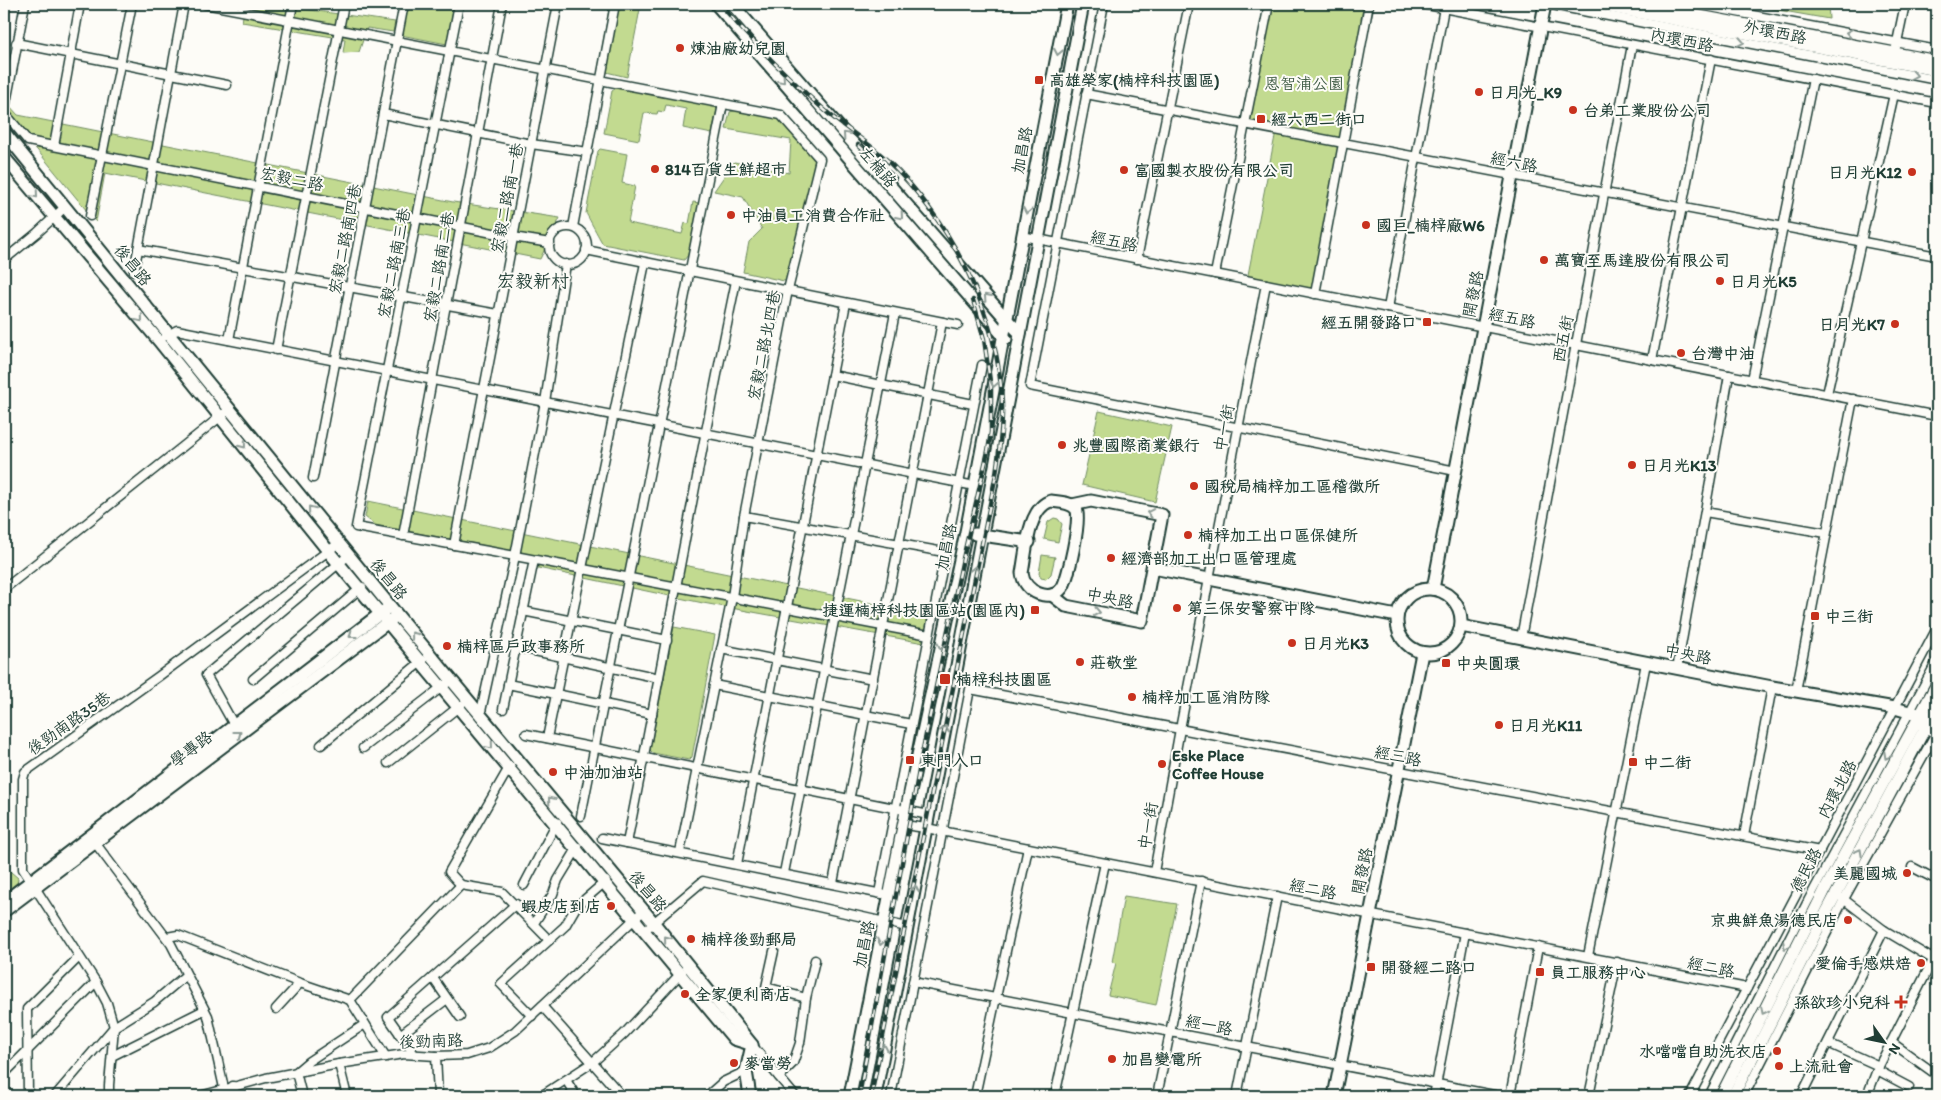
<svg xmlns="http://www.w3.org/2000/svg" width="1941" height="1100" font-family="Itim,'LXGW WenKai TC',sans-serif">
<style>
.green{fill:#c2da90;stroke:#708c62}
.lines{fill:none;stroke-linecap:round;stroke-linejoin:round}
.street-casing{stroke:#1f3d34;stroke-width:11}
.secondary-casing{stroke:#1f3d34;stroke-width:15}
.street{stroke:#fdfcf7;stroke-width:8}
.secondary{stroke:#fdfcf7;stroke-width:11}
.rail-casing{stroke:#1f3d34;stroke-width:4.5}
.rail{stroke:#fdfcf7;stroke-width:2.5;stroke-dasharray:8;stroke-linecap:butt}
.oneway{stroke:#8e9c96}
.poi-dot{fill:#c8321e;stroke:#fdfcf7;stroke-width:2}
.labels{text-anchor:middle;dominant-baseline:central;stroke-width:4;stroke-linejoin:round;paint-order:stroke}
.street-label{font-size:16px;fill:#1f3d34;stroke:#fdfcf7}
.poi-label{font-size:16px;font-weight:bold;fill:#1f3d34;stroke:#fdfcf7;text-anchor:start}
.park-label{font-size:16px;fill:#405c46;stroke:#fdfcf7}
.neighbourhood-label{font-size:18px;fill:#1f3d34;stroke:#fdfcf7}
</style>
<rect width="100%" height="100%" fill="#fdfcf7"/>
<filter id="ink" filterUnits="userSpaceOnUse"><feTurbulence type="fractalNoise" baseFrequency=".02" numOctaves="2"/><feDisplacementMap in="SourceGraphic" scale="10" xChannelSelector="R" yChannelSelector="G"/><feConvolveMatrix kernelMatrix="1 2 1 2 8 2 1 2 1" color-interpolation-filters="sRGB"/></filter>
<g filter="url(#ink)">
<!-- green -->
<g class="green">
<path d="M245,4h23l127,18 -2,10 -26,-4 -8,24 -16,1 2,-14 -103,-17z"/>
<path d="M407,4h47l-7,40 -46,-9z"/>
<path d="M610,4h31l-14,73 -29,-7z"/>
<path d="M1269,4h100l-54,290 -68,-14 29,-149 -31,-7z"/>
<path d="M1744,4h84l1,15z"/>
<path d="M616,88l98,17 3,4 -5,25 -29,-6 3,-19 -20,-4 -2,7 -6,-1 -1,3 -13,-1 -5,27 -35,-7 8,-42z"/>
<path d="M8,104l10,11 435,87 107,16 -20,41 -435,-86 -9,49 -90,-110z"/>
<path d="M737,110l41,8 38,42 -27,119 -5,2 -41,-9 6,-30 13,-13 -19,-32 -29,-6 20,-29 55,11 2,-33 -65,-11 4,-17z"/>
<path d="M600,149l27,5 -5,29 13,3 -7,37 54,11 3,-11 4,1 4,-22 6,1 -11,52 -4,5 -81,-16c-1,-1 -16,-29 -17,-31l12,-62z"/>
<path d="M1099,411l73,16 -17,75 -73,-17z"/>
<path d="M368,501l562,114 -6,28 -221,-40 -165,-35 1,-12 -164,-31 -10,-8z"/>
<path d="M1054,518l4,1 4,5 -4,18 -14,-3 4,-17z"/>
<path d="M1042,555l13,2 -4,17 -5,5 -5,-1 -2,-5z"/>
<path d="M674,627l41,8 -23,122 -3,3 -36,-7 -3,-3z"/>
<path d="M4,866l14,12 -1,7 -13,12z"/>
<path d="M1124,896l53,8 -21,101 -48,-10 8,-32 -4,-1z"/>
</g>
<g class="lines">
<defs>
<g id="street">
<path d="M205,4l576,111 39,44 -32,131 -44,226 -12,81 -52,255"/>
<path d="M459,4l-103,523 159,29 414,79"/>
<path d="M1104,4l-74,382 426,85"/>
<path d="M1422,4l515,99"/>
<path d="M1547,4l390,76"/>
<path d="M1694,4l243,46"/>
<path d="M16,43l211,42"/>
<path d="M1896,47l9,-43"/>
<path d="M1086,94l851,162"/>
<path d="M4,112l24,29 485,96 37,6"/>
<path d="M4,113l21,-109"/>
<path d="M383,114l148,30 57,8"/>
<path d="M54,146l26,-142"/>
<path d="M90,216l42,-212"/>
<path d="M573,227l42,-223"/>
<circle cx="568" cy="246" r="19"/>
<path d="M1022,236l915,180"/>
<path d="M138,249l360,65"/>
<path d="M586,250l372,75"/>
<path d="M1137,259l52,-255"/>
<path d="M4,260l33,-27 28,-26"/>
<path d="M134,271l50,-267"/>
<path d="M1215,274l54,-270"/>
<path d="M1315,294l54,-290"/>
<path d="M1388,308l56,-300"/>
<path d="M166,336l11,-6 798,156"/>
<path d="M229,340l64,-336"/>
<path d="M276,350l68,-346"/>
<path d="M1652,360l59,-301"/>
<path d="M832,375l141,29"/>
<path d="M1752,380l61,-301"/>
<path d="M1827,394l67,-300"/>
<path d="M313,478l91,-474"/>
<path d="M1705,512l121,21"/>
<path d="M744,516l200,36"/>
<path d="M403,536l99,-532"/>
<path d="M454,545l104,-541"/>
<path d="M4,589l226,-180"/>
<path d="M523,611l144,29"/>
<path d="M1521,638l111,-593"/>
<path d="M516,647l143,31"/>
<path d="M721,649l152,30"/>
<path d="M1677,669l52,-294"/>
<path d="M253,679l109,-92"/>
<path d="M508,684l144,30"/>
<path d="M714,685l197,39"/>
<path d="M1796,691l57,-292"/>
<path d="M503,709l31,-149"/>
<path d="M480,716l35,-160 30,-154 21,-138"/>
<path d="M234,725l-28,-50 143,-120"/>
<path d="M526,734l403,81"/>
<path d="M547,738l98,-475"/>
<path d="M321,745l102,-85"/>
<path d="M363,748l88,-68"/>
<path d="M388,763l73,-58"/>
<path d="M581,816l142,-712"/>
<path d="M904,825l22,3 821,160"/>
<path d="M1744,836l28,-149"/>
<path d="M602,838l280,56"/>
<path d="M93,840l78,104 37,72 16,72"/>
<path d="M627,843c37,-187 70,-375 109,-562"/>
<path d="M737,864l109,-561"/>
<path d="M1912,867l25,13"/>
<path d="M1154,872l26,-143 86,-445"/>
<path d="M784,873l111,-560"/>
<path d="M833,883l109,-561"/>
<path d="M461,885l-12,-13 61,-106"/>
<path d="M524,885l33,-63"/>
<path d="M879,893l103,-528"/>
<path d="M1842,898l42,32 52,31"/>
<path d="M534,923l19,-29 5,-14 20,-33"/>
<path d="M645,930l58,-49 204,46"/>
<path d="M167,937l11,-2 122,48 50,17 36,57"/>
<path d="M774,951l-8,36 40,11"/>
<path d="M1588,956l58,-293"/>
<path d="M433,978l27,39"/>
<path d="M913,982l586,114"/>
<path d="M350,1000l111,-115 41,7 47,48"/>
<path d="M542,1006l80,90"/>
<path d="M276,1009l24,-26"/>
<path d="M532,1016l-31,-32 64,-58 11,-19 30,-26"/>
<path d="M400,1035l47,-36"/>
<path d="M1891,1042l46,33"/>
<path d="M1828,1043l51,23"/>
<path d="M752,1045l43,51"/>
<path d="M414,1054l-26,-37 128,-113"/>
<path d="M112,1056l92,-46"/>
<path d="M436,1056l2,40"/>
<path d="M339,1064l8,32"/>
<path d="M1877,1070l32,17"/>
<path d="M4,1074l92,-92"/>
<path d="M779,1077l14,-14 7,-20 6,-45 9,-38"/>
<path d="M566,1080l10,16"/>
<path d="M233,1086l2,10"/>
<path d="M28,1096l-1,-87 52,-52"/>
<path d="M55,1096l59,-69 40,-25 32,-27"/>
<path d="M109,1096v-11l5,-58 -7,-24 -11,-21 -73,-113v-90l2,-7 134,-96 180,-133"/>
<path d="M200,1096l66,-18 73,-14 65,-10 32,2 31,-1 22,-7 26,-17 128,-120"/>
<path d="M302,1096l-6,-24 13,-11 56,-37"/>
<path d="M541,1096l52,-34 31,-28 58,-62"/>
<path d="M707,1096l16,-14 23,-11"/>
<path d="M891,1096l79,-407 850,162"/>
<path d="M975,1096l53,-248"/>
<path d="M1055,1096l50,-233"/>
<path d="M1157,1096l44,-215"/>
<path d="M1237,1096l40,-200"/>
<path d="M1434,1096l31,-163"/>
<path d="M1510,1096l28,-149"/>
<path d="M1589,1096l28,-134"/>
<path d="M1690,1096l247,-468"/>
<path d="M1709,1096l99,-195 129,-240"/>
<path d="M1744,1096l100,-197 93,-168"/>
<path d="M1801,1096l83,-166"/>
<path d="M1867,1096l10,-26 60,-118"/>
</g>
<g id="secondary">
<path d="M716,4l290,335"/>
<path d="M732,4l274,315 14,14"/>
<path d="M1595,4l342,66"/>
<path d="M1636,4l301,57"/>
<path d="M4,132l399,490 251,301 98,122"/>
<path d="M4,157l155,184 170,211 405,487 16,5"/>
<path d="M1051,501c8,1 20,1 25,8 6,8 -8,71 -14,79 -11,15 -38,5 -40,-15 4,-20 6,-66 29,-72z"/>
<path d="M975,534l54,8"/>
<path d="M1153,568l244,48"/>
<path d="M1433,589l112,-585"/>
<circle cx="1429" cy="621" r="32"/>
<path d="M1052,595l14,11 76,15 20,-106 -71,-14 -19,4"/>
<path d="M1461,626l311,61 123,21c14,5 28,5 42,12"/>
<path d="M1920,723l17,10"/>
<path d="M9,898l376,-288"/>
<path d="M4,911l388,-292"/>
<path d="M750,1096l-4,-25 6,-26"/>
<path d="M850,1096l56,-285 60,-279 101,-528"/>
<path d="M875,1096l208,-1092"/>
<path d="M1334,1096l88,-443"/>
<path d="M1721,1096l104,-206 112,-206"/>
<path d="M1733,1096l94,-185 110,-205"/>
</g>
</defs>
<!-- street casing -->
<use href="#street" class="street-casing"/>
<!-- secondary casing -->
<use href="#secondary" class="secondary-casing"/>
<!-- street -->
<use href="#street" class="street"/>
<!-- secondary -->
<use href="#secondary" class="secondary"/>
<defs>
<g id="rail">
<path d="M720,4c33,39 70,76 109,110 19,16 41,30 59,47 63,61 111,154 114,242 1,24 -3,48 -6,71l-125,622"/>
<path d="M858,145l37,33"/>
<path d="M859,1096l64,-347 39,-186 26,-112 3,-19v-44l-7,-49 -11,-39"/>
</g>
</defs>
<!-- rail casing -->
<use href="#rail" class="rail-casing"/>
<!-- rail -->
<use href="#rail" class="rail"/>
</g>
<!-- one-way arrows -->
<defs><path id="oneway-chevron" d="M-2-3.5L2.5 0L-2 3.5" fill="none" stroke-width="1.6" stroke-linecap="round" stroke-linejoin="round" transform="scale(1.25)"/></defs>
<g class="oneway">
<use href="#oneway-chevron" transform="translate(1849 33) rotate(-169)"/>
<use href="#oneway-chevron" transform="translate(1741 42) rotate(11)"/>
<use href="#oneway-chevron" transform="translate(1058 52) rotate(101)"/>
<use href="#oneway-chevron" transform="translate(1914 75) rotate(11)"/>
<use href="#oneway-chevron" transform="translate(782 80) rotate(49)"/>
<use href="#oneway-chevron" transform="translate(846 135) rotate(-131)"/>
<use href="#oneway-chevron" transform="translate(35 195) rotate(50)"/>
<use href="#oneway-chevron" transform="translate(1027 211) rotate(101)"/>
<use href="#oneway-chevron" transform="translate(900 216) rotate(49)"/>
<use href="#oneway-chevron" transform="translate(987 297) rotate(-132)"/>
<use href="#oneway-chevron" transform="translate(140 319) rotate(50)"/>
<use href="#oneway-chevron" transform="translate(994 384) rotate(100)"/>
<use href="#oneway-chevron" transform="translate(243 445) rotate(51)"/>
<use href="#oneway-chevron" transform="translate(311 509) rotate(-129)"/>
<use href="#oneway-chevron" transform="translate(1150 513) rotate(-169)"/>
<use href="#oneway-chevron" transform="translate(975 569) rotate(-79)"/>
<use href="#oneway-chevron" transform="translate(1097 612) rotate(11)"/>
<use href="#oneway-chevron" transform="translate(352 635) rotate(143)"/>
<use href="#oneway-chevron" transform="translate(414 635) rotate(-129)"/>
<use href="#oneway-chevron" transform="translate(941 646) rotate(102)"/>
<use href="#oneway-chevron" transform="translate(945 729) rotate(-79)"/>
<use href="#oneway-chevron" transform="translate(238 734) rotate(-37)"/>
<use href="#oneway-chevron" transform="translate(490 746) rotate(50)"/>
<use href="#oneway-chevron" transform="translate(1887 756) rotate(119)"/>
<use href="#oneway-chevron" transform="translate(551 800) rotate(-130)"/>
<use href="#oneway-chevron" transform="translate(1859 852) rotate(-61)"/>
<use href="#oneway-chevron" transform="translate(915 889) rotate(-79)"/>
<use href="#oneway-chevron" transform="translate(667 939) rotate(-129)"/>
<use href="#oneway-chevron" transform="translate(881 942) rotate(102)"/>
<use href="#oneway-chevron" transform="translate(1786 946) rotate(117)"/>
<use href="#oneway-chevron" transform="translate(1764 1011) rotate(117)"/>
<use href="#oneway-chevron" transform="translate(884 1048) rotate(-79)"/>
</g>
</g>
<!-- markers -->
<g class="poi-dot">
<circle cx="680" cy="48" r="5"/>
<rect x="1034" y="75" width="10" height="10" rx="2.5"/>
<circle cx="1479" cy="92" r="5"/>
<circle cx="1573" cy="110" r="5"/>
<rect x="1256" y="114" width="10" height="10" rx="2.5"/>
<circle cx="655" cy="169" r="5"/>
<circle cx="1124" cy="170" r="5"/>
<circle cx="1912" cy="172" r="5"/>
<circle cx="731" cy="215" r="5"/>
<circle cx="1366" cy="225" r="5"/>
<circle cx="1544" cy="260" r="5"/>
<circle cx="1720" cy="281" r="5"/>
<rect x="1422" y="317" width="10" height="10" rx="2.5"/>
<circle cx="1895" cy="324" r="5"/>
<circle cx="1681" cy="353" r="5"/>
<circle cx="1062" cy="445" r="5"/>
<circle cx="1632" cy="465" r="5"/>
<circle cx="1194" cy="486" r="5"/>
<circle cx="1188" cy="535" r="5"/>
<circle cx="1111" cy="558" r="5"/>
<circle cx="1177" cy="608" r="5"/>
<rect x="1030" y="605" width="10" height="10" rx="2.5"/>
<rect x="1810" y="611" width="10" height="10" rx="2.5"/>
<circle cx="1292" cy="643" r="5"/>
<circle cx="447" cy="646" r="5"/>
<circle cx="1080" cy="662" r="5"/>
<rect x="1441" y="658" width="10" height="10" rx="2.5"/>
<rect x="939" y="673" width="12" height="12" rx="2.5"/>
<circle cx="1132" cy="697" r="5"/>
<circle cx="1499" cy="725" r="5"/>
<rect x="905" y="755" width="10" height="10" rx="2.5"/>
<rect x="1628" y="757" width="10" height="10" rx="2.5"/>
<circle cx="1162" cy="764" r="5"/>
<circle cx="553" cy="772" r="5"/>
<circle cx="1907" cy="873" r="5"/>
<circle cx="611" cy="906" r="5"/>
<circle cx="1848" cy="920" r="5"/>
<circle cx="691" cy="939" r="5"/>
<circle cx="1921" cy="963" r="5"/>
<rect x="1366" y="962" width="10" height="10" rx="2.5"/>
<rect x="1535" y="967" width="10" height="10" rx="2.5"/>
<circle cx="685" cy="994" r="5"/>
<path d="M1898.5 994.5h5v5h5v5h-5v5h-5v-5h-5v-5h5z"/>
<circle cx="1777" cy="1051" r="5"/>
<circle cx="1112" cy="1059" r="5"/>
<circle cx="734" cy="1063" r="5"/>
<circle cx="1779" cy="1066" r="5"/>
</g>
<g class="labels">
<!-- street labels -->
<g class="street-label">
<text transform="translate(1775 32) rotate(11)">外環西路</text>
<text transform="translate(1682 40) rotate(11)">內環西路</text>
<text transform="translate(1022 150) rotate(-79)">加昌路</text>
<text transform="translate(1514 162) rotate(11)">經六路</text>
<text transform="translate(878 167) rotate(49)">左楠路</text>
<text transform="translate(292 179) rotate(11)">宏毅二路</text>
<text transform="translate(507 198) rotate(-79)">宏毅二路南一巷</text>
<text transform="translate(345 239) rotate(-79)">宏毅二路南四巷</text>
<text transform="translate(1114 241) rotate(11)">經五路</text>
<text transform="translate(394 263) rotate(-79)">宏毅二路南三巷</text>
<text transform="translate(133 265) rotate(51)">後昌路</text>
<text transform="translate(439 267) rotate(-80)">宏毅二路南二巷</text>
<text transform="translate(1473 294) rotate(-79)">開發路</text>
<text transform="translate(1512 318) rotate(11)">經五路</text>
<text transform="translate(1563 339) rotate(-79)">西五街</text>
<text transform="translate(764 345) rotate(-79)">宏毅二路北四巷</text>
<text transform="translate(1224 428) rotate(-79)">中一街</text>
<text transform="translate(946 547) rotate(-78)">加昌路</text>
<text transform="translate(389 579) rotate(51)">後昌路</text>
<text transform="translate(1110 598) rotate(11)">中央路</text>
<text transform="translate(1688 654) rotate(11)">中央路</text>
<text transform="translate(69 723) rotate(-35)">後勁南路35巷</text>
<text transform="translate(191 749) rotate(-37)">學專路</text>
<text transform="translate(1398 756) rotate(11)">經三路</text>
<text transform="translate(1837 789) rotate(-62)">內環北路</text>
<text transform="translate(1148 826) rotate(-80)">中一街</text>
<text transform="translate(1806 870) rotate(-62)">德民路</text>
<text transform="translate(1362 871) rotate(-79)">開發路</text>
<text transform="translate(1313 889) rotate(11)">經二路</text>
<text transform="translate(648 891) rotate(50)">後昌路</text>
<text transform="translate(864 944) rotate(-78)">加昌路</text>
<text transform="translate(1711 967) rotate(12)">經二路</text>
<text transform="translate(1209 1025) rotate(11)">經一路</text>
<text transform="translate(431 1041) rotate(-2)">後勁南路</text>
</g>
<!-- poi labels -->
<g class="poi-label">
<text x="690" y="48">煉油廠幼兒園</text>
<text x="1049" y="80">高雄榮家(楠梓科技園區)</text>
<text x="1489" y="92">日月光_K9</text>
<text x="1583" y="110">台弟工業股份公司</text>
<text x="1271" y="119">經六西二街口</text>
<text x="665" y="169">814百貨生鮮超市</text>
<text x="1134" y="170">富國製衣股份有限公司</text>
<text x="1902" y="172" text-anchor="end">日月光K12</text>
<text x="741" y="215">中油員工消費合作社</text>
<text x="1376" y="225">國巨_楠梓廠W6</text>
<text x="1554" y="260">萬寶至馬達股份有限公司</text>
<text x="1730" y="281">日月光K5</text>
<text x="1417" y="322" text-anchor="end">經五開發路口</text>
<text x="1885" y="324" text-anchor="end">日月光K7</text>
<text x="1691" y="353">台灣中油</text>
<text x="1072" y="445">兆豐國際商業銀行</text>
<text x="1642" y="465">日月光K13</text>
<text x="1204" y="486">國稅局楠梓加工區稽徵所</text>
<text x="1198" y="535">楠梓加工出口區保健所</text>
<text x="1121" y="558">經濟部加工出口區管理處</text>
<text x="1187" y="608">第三保安警察中隊</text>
<text x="1025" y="610" text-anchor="end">捷運楠梓科技園區站(園區內)</text>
<text x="1825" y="616">中三街</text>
<text x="1302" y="643">日月光K3</text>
<text x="457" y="646">楠梓區戶政事務所</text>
<text x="1090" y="662">莊敬堂</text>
<text x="1456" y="663">中央圓環</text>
<text x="956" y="679">楠梓科技園區</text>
<text x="1142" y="697">楠梓加工區消防隊</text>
<text x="1509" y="725">日月光K11</text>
<text x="1172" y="755">Eske Place<tspan x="1172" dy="18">Coffee House</tspan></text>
<text x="920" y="760">東門入口</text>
<text x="1643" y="762">中二街</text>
<text x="563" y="772">中油加油站</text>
<text x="1897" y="873" text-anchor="end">美麗國城</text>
<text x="601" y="906" text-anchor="end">蝦皮店到店</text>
<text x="1838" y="920" text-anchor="end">京典鮮魚湯德民店</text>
<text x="701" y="939">楠梓後勁郵局</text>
<text x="1911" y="963" text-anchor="end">愛倫手感烘焙</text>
<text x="1381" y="967">開發經二路口</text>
<text x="1550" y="972">員工服務中心</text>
<text x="695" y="994">全家便利商店</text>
<text x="1890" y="1002" text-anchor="end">孫欲珍小兒科</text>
<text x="1767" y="1051" text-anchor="end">水噹噹自助洗衣店</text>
<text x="1122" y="1059">加昌變電所</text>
<text x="744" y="1063">麥當勞</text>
<text x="1789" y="1066">上流社會</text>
</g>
<!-- park labels -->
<g class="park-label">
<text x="1304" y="83">恩智浦公園</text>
</g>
<!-- neighbourhood labels -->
<g class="neighbourhood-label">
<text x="533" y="281">宏毅新村</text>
</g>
</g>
<!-- margin -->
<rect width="1941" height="1100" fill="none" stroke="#fdfcf7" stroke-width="20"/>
<rect x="10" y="10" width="1921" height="1080" fill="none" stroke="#1f3d34" stroke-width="2" filter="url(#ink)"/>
<!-- north arrow -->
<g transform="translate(1884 1042) rotate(123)" stroke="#fdfcf7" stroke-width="4" paint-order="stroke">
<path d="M0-4L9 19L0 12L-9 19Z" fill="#1f3d34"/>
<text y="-8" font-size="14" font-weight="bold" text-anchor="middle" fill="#1f3d34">N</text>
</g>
</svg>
